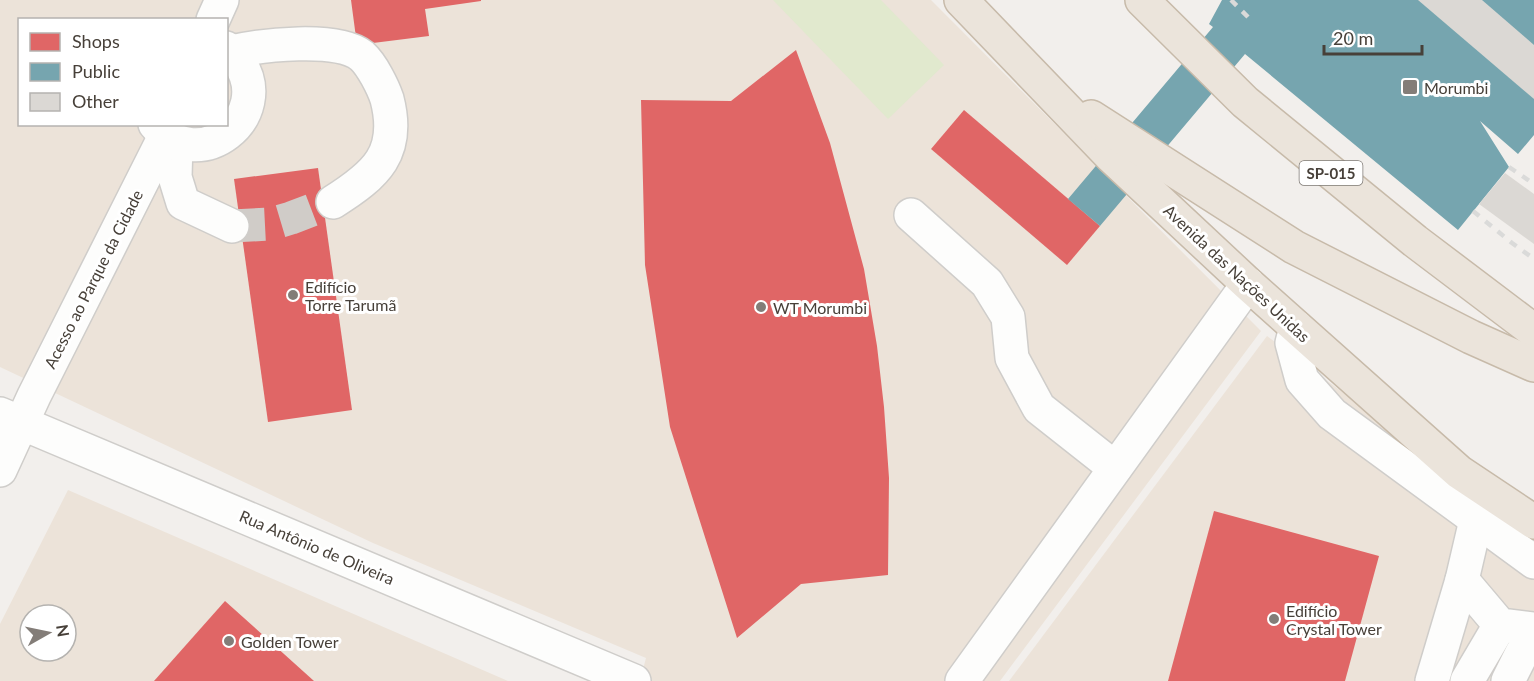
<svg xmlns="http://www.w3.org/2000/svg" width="1534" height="681" font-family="Lato,sans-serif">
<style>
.commercial{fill:#ece3d9;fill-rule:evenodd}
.green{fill:#e1e9ce}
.shops{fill:#e06666}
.public{fill:#76a5af}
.building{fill:#dbd8d4}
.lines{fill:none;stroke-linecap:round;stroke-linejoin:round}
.minor-tunnel{stroke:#d0ccc8;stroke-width:33;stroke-dasharray:33 16;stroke-linecap:butt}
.minor-casing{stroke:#cfcdca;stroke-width:36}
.highway-casing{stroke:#c7baa9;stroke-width:36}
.minor{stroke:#fdfdfc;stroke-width:33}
.highway{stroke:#ebe4db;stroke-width:33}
.rail{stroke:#dadad9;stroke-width:4.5;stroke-dasharray:8 8;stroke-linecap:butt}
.poi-dot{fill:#837d78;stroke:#fff;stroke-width:2}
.labels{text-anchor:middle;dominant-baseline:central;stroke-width:6;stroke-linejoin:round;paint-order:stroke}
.shield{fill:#fff;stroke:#7e7974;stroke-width:1.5}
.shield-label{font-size:15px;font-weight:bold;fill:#474039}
.poi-label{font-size:16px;fill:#474039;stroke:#fff;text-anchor:start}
.street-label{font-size:16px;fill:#474039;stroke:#fff}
</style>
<rect width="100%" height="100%" fill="#f2efec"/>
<!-- commercial -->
<g class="commercial">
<path d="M0,0h931l330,331 -261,350h-360l6,-23 -273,-115 -373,-176zM20,20h206v104h-206z"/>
<path d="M1267,336l267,199v146h-525z"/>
<path d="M68,490l440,191h-508v-57zM30,615h36v36h-36z"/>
</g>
<!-- green -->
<path class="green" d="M773,0h108l63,65 -56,54z"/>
<!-- shops -->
<g class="shops">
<path d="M351,0h130v1l-56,8 4,27 -72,9z"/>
<path d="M796,50l34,93 34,126 13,77 7,61 5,71 -1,97 -87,9 -64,54 -67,-211 -25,-162 -4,-165 90,1z"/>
<path d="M964,110l136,116 -33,39 -136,-116z"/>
<path d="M318,168l34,242 -84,12 -34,-243z"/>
<path d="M1214,511l165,45 -34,125h-177z"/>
<path d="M225,601l89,80h-160z"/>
</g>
<!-- public -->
<path class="public" d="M1222,0h312v135l-16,19 -38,-33 29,46 -51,63 -213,-176 -145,172 -32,-27 145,-172 -4,-3z"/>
<!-- building -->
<g class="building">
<path d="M1418,0h64l52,45v54z"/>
<path d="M1505,173l29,21v50l-55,-40z"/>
</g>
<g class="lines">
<!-- minor-tunnel -->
<path class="minor-tunnel" d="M232,226l39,-2 20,-6 42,-16"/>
<defs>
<g id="minor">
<path d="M213,20l9,-20"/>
<path d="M231,52c30,-7 106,-16 131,4 10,9 21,31 25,43 14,54 -11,76 -54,103"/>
<path d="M155,124c44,54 121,-8 84,-62 -4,-5 -7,-10 -13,-14"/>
<path d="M176,143l-1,34 8,26 49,23"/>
<path d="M911,215l76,68 21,34 4,41 27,50 76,60"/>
<path d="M1296,327l-4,16 10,37 30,34 202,148"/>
<path d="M0,414l634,267"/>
<path d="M0,470l34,-74 131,-260"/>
<path d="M1462,580l38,45 34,4"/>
<path d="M962,681l286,-397"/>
<path d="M1432,681l30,-101 14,-60"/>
<path d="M1467,681l33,-56"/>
<path d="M1508,681l14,-28 12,-13"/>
</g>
<g id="highway">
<path d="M961,0l151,157 136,127 211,188 75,50"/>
<path d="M1142,0l103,102 170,139 119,90"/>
<path d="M1091,117l203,130 177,90 63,28"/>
</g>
</defs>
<!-- minor casing -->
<use href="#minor" class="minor-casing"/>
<!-- highway casing -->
<use href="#highway" class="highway-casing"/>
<!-- minor -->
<use href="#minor" class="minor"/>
<!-- highway -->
<use href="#highway" class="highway"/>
<!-- rail -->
<g class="rail">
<path d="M1231,0l21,21"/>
<path d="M1509,167l25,17"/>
<path d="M1473,211l39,32 22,16"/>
</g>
</g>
<!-- markers -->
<g class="poi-dot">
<rect x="1402" y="79" width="16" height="16" rx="3"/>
<circle cx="293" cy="295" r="6"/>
<circle cx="761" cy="307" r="6"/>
<circle cx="1274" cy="619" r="6"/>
<circle cx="229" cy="641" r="6"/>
</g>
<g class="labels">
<!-- shield labels -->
<rect class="shield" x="1299.5" y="161" width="63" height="24" rx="4.5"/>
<g class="shield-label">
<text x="1331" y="173">SP-015</text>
</g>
<!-- poi labels -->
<g class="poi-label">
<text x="1424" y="87">Morumbi</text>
<text x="305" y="286">Edifício<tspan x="305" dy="18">Torre Tarumã</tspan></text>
<text x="773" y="307">WT Morumbi</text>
<text x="1286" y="610">Edifício<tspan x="1286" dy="18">Crystal Tower</tspan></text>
<text x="241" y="641">Golden Tower</text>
</g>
<!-- street labels -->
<g class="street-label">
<text transform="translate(1237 273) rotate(43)">Avenida das Nações Unidas</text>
<text transform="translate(93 279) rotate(-63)">Acesso ao Parque da Cidade</text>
<text transform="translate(317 547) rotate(23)">Rua Antônio de Oliveira</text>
</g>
</g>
<!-- legend -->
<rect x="18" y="18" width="210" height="108" fill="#ffffff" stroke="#b5b3b0" stroke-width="1.5"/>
<rect x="30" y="33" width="30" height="18" fill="#e06666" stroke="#b5b3b0" stroke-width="1.5"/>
<text x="72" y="48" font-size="18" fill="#474039">Shops</text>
<rect x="30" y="63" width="30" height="18" fill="#76a5af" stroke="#b5b3b0" stroke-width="1.5"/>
<text x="72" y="78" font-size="18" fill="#474039">Public</text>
<rect x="30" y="93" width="30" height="18" fill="#dbd8d4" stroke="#b5b3b0" stroke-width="1.5"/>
<text x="72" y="108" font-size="18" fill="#474039">Other</text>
<!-- north arrow -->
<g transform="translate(48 633) rotate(81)"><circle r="28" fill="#ffffff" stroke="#b5b3b0" stroke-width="1.5"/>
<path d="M0-4.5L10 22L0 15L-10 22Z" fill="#837d78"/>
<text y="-9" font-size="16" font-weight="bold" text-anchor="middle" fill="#474039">N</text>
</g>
<!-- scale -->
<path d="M1324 45v9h98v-9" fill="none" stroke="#474039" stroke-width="3"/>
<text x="1333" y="45" font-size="18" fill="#474039" stroke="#ffffff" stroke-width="4.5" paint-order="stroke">20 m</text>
</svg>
